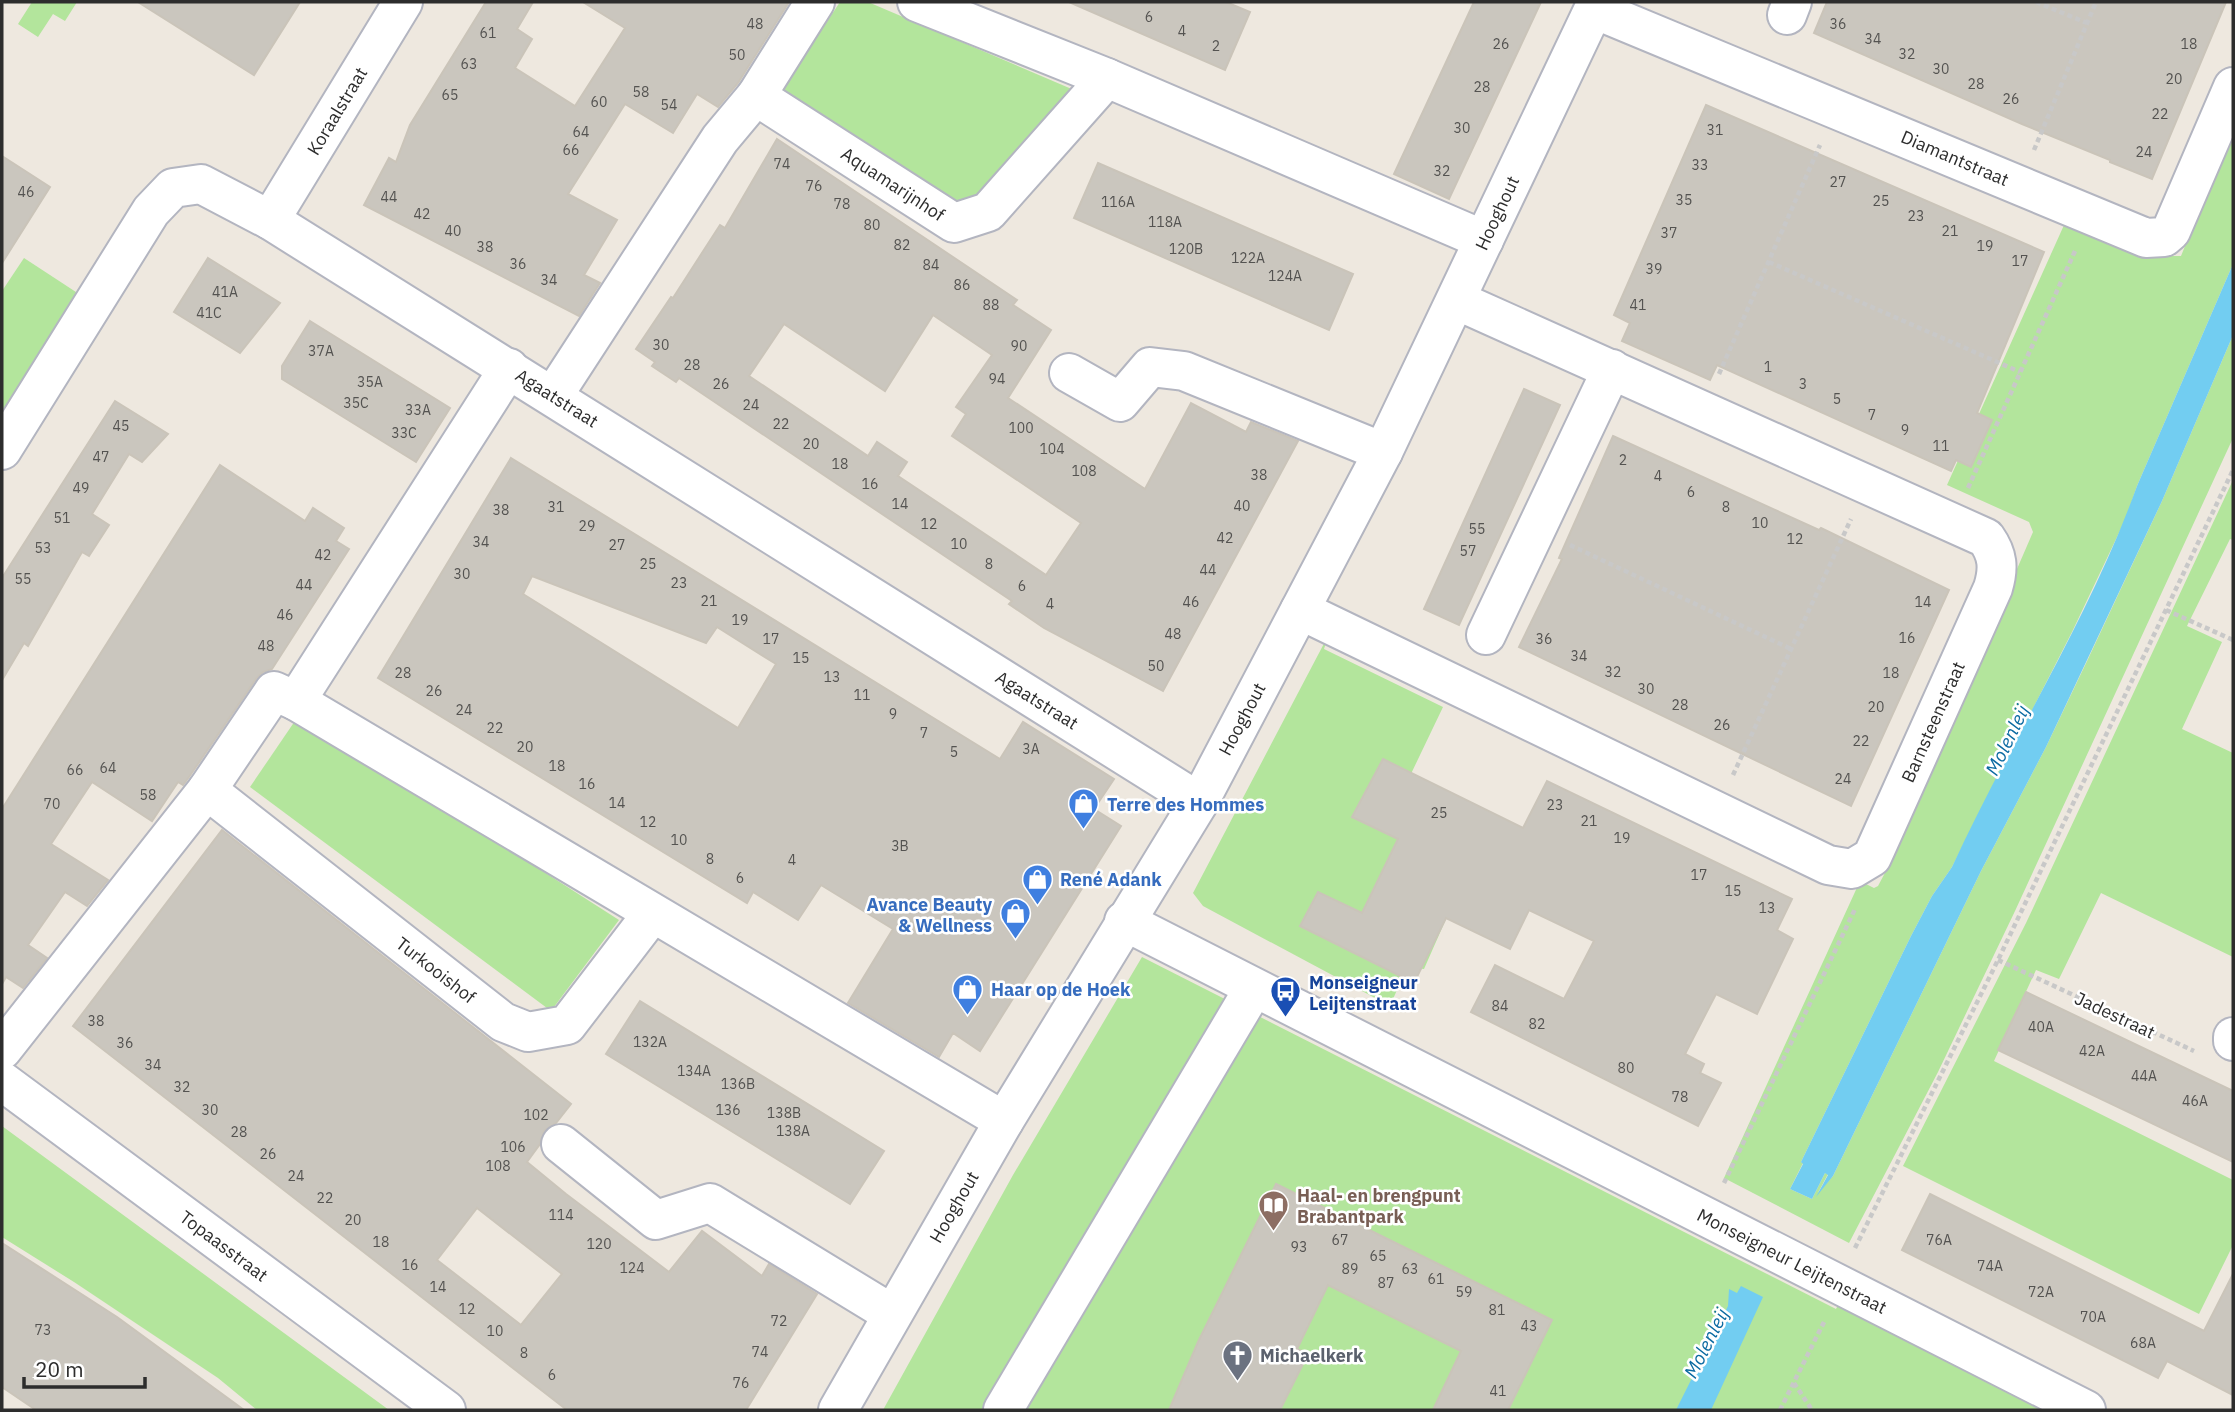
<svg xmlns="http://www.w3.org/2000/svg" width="2235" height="1412" font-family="'IBM Plex Sans',sans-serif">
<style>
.green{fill:#b3e59c}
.water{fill:#72cdf1}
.building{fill:#cac6be;stroke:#cac4b9;stroke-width:2;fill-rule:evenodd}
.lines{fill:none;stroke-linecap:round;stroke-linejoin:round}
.minor-casing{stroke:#b3b5c0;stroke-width:42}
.path{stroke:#c8c8c8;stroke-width:4.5;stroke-dasharray:5 3.5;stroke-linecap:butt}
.minor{stroke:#fff;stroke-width:38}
.labels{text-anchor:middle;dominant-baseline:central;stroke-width:5;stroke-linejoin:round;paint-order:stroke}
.number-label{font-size:14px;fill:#545351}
.street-label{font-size:18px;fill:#2d2d2d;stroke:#fff}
.shop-label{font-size:18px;font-weight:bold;fill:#366cbe;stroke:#fff;text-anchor:start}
.transit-label{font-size:18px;font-weight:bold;fill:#164399;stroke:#fff;text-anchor:start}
.education-label{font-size:18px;font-weight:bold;fill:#785e54;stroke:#fff;text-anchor:start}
.worship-label{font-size:18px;font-weight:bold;fill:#5b616d;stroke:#fff;text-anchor:start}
.water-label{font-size:19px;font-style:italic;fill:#0c6ba2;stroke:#fff}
</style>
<rect width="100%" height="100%" fill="#eee8df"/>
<!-- green -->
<g class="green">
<path d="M32,2h45l-12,19 -12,-7 -15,23 -20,-13z"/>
<path d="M840,2h28l213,91 -108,121 -191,-125z"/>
<path d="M2233,127v137l-96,222 -11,32 -54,114 -120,235 -20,29 -21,40 -110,226 2,1 -13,26 22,10 13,-26 3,1 -10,19 15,-17 148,-305 65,-124 42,-88 74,-158 71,-166v103l-218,473 -77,161 -89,171 -125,-65 136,-297 14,7 4,-2 9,-17 146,-337 -4,-10 -82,-37 122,-271 97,42h15z"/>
<path d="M24,258l55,36 -77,122v-125z"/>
<path d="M2233,480v60l-3,-1 -43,87 35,16 -40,87 51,24v204l-132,-64 -42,86 -23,-9 -42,91 239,119v65l-34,69 -296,-148 123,-243z"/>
<path d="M1329,634l-5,15 119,58 -34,71 81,41 -66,150 -17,-2 -17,39 -187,-100 -10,-13z"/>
<path d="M299,715l320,205 -68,91 -301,-224z"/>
<path d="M1142,957l694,352 2,-4 210,105h-1165l130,-235z"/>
<path d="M2,1126l387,284h-132l-39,-32 -144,-96 -72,-45z"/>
</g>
<!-- water -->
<g class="water">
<path d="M2233,264v71l-71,166 -116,246 -65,124 -148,305 -17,21 12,-22 -3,-2 -13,26 -22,-10 13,-25 -2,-2 110,-226 21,-40 20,-29c59,-128 137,-248 185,-381z"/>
<path d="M1741,1286l22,11 -52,113h-35l52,-104 1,-17 8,4z"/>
</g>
<!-- building -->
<g class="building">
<path d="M138,2h162l-46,73z"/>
<path d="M486,2h47l-16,27 15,10 -17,29 60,38 50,-78 -42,-26h206l-51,81 -20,24 -21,-13 -24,39 -48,-29 -57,90 49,26 -33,55 16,8 -21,33 -215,-111 25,-47 7,4 14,-37z"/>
<path d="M1069,2h157l24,10 -25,58z"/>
<path d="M1474,2h67l-92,197 -55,-25z"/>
<path d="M1827,2h399l-74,177 -42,-17v-2l-88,-36 -208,-91z"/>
<path d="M1706,105l338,147 -67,161 15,7 -21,47 -15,-7 -5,11 -234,-106 -7,15 -88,-39 8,-18 -16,-8z"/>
<path d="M777,139l240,161 -4,5 38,25 -43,68 137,91 46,-86 55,29 5,-10 47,19 -135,250 -119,-63 -35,-24 3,-3 -333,-223 -3,4 -24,-16 3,-4 -19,-13 35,-52 2,1 47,-73 5,3zM933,315l59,40 -36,52 10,7 -14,22 129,87 -35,52 -148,-99 9,-14 -30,-20 -9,14 -119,-80 35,-52 101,67z"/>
<path d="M2,156l48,31 -48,76z"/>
<path d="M1098,163l255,111 -24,56 -255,-112z"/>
<path d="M208,258l72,45 -40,50 -66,-41z"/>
<path d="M310,321l140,87 -34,54 -134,-83v-13z"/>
<path d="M1524,389l36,16 -101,220 -35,-16z"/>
<path d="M115,401l53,33 -26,28 -13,-8 -37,60 17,11 -20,31 -7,-4 -54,94 -4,-3 -22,37v-102z"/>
<path d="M1613,436l206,94 2,-2 128,62 -98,216 -332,-159 43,-88 -3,-1z"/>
<path d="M511,458l489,301 23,-37 91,57 -20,30 27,17 -141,225 -27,-18 -14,24 -91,-54 45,-74 -72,-44 -23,35 -45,-28 -6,11 -369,-225zM532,576l174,67 11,-16 59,37 -38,64 -215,-134z"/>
<path d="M220,465l85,56 8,-13 31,20 -8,13 13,8 -77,120 -9,3 -7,7 -67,98 -6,8 -5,-3 -26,39 -60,-39 -41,62 57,36 -21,26 -22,-14 -37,53 19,13 -24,30 -17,-11 -4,7v-175z"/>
<path d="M1383,759l140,69 24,-47 245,118 -15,31 16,9 -36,75 -41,-20 -31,60 19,10 -4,9 21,10 -23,43 -227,-114 24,-47 69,34 30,-58 -65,-31 -19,39 -64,-31 -32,65 -114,-57 18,-34 44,21 36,-74 -46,-22z"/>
<path d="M222,830l349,274 -15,19 -12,8 -4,13 -13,18 39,32 103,78 33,-41 60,45 7,-12 48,30 -71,116h-179l-494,-384zM477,1208l85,66 -41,51 -84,-65z"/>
<path d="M2026,992l207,99v71l-235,-112z"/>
<path d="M640,1001l244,150 -34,53 -244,-150z"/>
<path d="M1276,1184l276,136 -44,90h-75l28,-59 -133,-66 -31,64 11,5 -28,56h-111l29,-68z"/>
<path d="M1930,1194l274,137 29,-57v121l-66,-34 -9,17 -256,-128z"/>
<path d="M2,1243l115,74 127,93h-208l-34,-23z"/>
</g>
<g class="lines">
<defs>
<g id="minor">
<path d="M815,2l-59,94 198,127 34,-11 119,-134"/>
<path d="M917,2l190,76 377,162"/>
<path d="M1594,9l552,229 18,-1 7,-6 62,-144"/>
<path d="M1787,15l5,-13"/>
<path d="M270,220l133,-218"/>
<path d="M509,368l-213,333 -22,-10 -67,99 296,232 25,10 39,-7 85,-111"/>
<path d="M1069,373l51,29 30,-35 34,4 199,81"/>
<path d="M553,396l167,-257 36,-43"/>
<path d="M2,450l149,-239 22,-23 28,-4 69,36 929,582"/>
<path d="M1300,610l528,255 24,4 20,-12 5,-11 116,-258c6,-20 5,-33 -7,-50l-530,-238"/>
<path d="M1486,635l126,-266"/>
<path d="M296,701l708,420"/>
<path d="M1124,921l962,489"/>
<path d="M2233,1037v4"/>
<path d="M2,1050l205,-260"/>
<path d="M2,1081l444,329"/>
<path d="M561,1144l95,76 54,-17 182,111"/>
<path d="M838,1410l166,-289 195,-319 184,-350 214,-450"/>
<path d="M1003,1410l251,-422"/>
</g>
</defs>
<!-- minor casing -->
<use href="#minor" class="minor-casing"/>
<!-- path -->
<g class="path">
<path d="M2036,2l51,21"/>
<path d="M2034,150l62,-148"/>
<path d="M1769,262l251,110"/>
<path d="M1719,374l101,-229"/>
<path d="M1968,488l107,-237"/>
<path d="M1570,545l221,104"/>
<path d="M2166,610l67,30"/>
<path d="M1733,775l118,-256"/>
<path d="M1998,960l196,91"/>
<path d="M1724,1183l132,-276"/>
<path d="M1855,1248l143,-288 235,-490"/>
<path d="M1794,1383l18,27"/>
<path d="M1780,1410l45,-90"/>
</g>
<!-- minor -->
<use href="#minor" class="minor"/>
</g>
<!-- icons -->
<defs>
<symbol id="shop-pin" viewBox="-11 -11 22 30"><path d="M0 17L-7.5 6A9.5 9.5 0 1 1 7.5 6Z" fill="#3f7fe0" stroke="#fff"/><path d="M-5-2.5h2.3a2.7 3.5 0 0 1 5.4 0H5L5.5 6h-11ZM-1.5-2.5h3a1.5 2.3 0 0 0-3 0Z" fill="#fff"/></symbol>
<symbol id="bus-pin" viewBox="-11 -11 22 30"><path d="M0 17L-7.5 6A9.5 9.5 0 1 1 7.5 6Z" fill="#1a4fb4" stroke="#fff"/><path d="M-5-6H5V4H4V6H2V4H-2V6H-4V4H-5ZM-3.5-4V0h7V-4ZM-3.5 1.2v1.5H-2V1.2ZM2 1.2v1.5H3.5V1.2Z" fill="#fff"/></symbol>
<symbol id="library-pin" viewBox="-11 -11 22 30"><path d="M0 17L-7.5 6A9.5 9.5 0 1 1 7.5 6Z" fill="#8d6e63" stroke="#fff"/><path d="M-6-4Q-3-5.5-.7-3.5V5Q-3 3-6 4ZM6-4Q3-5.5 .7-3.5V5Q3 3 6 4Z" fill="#fff"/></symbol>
<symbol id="church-pin" viewBox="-11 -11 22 30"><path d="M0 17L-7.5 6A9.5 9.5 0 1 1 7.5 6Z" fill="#6b7280" stroke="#fff"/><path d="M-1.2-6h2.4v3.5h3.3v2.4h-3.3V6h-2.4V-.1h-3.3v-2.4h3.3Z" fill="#fff"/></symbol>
</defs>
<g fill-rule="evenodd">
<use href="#shop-pin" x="1066" y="786" width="35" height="47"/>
<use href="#shop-pin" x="1020" y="862" width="35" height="47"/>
<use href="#shop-pin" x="998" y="896" width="35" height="47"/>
<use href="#shop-pin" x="950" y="972" width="35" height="47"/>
<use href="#bus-pin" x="1268" y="974" width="35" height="47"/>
<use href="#library-pin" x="1256" y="1188" width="35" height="47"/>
<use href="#church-pin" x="1220" y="1338" width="35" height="47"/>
</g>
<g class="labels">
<!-- number labels -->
<g class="number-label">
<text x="1149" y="17">6</text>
<text x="755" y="24">48</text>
<text x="1838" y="24">36</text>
<text x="1182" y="31">4</text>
<text x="488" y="33">61</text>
<text x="1873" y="39">34</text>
<text x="1501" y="44">26</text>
<text x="2189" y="44">18</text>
<text x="1216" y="46">2</text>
<text x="1907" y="54">32</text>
<text x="737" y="55">50</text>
<text x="469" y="64">63</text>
<text x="1941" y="69">30</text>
<text x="2174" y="79">20</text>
<text x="1976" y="84">28</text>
<text x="1482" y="87">28</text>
<text x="641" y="92">58</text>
<text x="450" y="95">65</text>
<text x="2011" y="99">26</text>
<text x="599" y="102">60</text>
<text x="669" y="105">54</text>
<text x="2160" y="114">22</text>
<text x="1462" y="128">30</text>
<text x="1715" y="130">31</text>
<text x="581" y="132">64</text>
<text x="571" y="150">66</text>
<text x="2144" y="152">24</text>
<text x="782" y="164">74</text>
<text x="1700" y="165">33</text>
<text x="1442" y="171">32</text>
<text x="1838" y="182">27</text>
<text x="814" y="186">76</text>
<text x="26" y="192">46</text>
<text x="389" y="197">44</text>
<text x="1684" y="200">35</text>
<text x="1881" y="201">25</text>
<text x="1118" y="202">116A</text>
<text x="842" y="204">78</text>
<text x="422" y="214">42</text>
<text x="1916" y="216">23</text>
<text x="1165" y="222">118A</text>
<text x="872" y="225">80</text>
<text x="453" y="231">40</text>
<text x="1950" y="231">21</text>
<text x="1669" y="233">37</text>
<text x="902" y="245">82</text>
<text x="1985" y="246">19</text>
<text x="485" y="247">38</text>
<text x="1186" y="249">120B</text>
<text x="1248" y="258">122A</text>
<text x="2020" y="261">17</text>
<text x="518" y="264">36</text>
<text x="931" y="265">84</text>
<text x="1654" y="269">39</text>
<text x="1285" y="276">124A</text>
<text x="549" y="280">34</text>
<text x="962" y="285">86</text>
<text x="225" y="292">41A</text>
<text x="991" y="305">88</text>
<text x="1638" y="305">41</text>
<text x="209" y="313">41C</text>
<text x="661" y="345">30</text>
<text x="1019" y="346">90</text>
<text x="321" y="351">37A</text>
<text x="692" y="365">28</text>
<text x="1768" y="367">1</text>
<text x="997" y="379">94</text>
<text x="370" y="382">35A</text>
<text x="721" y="384">26</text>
<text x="1803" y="384">3</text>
<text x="1837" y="399">5</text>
<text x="356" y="403">35C</text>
<text x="751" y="405">24</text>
<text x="418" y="410">33A</text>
<text x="1872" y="415">7</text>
<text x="781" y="424">22</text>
<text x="121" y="426">45</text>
<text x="1021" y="428">100</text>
<text x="1905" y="430">9</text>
<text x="404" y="433">33C</text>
<text x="811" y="444">20</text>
<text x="1941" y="446">11</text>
<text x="1052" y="449">104</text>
<text x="101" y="457">47</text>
<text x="1623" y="460">2</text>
<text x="840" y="464">18</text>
<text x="1084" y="471">108</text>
<text x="1259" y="475">38</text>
<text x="1658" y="476">4</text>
<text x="870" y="484">16</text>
<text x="81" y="488">49</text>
<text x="1691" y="492">6</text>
<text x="900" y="504">14</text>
<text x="1242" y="506">40</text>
<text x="556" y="507">31</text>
<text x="1726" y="507">8</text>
<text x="501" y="510">38</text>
<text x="62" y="518">51</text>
<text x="1760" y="523">10</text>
<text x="929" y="524">12</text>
<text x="587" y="526">29</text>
<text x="1477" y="529">55</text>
<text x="1225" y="538">42</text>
<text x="1795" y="539">12</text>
<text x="481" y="542">34</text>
<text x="959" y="544">10</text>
<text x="617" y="545">27</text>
<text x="43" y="548">53</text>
<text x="1468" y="551">57</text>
<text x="323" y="555">42</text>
<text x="648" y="564">25</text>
<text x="989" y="564">8</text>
<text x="1208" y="570">44</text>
<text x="462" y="574">30</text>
<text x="23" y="579">55</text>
<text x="679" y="583">23</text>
<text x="304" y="585">44</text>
<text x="1022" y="586">6</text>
<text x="709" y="601">21</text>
<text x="1191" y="602">46</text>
<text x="1923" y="602">14</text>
<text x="1050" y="604">4</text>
<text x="285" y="615">46</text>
<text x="740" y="620">19</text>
<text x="1173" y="634">48</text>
<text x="1907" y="638">16</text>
<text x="771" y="639">17</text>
<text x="1544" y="639">36</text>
<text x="266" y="646">48</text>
<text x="1579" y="656">34</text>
<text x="801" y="658">15</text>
<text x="1156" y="666">50</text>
<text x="1613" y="672">32</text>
<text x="403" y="673">28</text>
<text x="1891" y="673">18</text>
<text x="832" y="677">13</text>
<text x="1646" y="689">30</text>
<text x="434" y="691">26</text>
<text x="862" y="695">11</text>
<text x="1680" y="705">28</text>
<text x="1876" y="707">20</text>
<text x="464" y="710">24</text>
<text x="893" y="714">9</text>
<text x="1722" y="725">26</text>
<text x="495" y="728">22</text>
<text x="924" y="733">7</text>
<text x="1861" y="741">22</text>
<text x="525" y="747">20</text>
<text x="1031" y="749">3A</text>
<text x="954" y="752">5</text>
<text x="557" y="766">18</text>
<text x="108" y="768">64</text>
<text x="75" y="770">66</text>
<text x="1843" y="779">24</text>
<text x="587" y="784">16</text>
<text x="148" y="795">58</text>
<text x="617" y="803">14</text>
<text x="52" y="804">70</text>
<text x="1555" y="805">23</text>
<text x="1439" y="813">25</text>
<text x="1589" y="821">21</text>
<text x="648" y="822">12</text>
<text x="1622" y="838">19</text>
<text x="679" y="840">10</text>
<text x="900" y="846">3B</text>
<text x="710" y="859">8</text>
<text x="792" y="860">4</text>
<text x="1699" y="875">17</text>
<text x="740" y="878">6</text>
<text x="1733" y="891">15</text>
<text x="1767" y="908">13</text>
<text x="1500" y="1006">84</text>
<text x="96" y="1021">38</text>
<text x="1537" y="1024">82</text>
<text x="2041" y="1027">40A</text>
<text x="650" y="1042">132A</text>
<text x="125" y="1043">36</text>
<text x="2092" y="1051">42A</text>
<text x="153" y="1065">34</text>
<text x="1626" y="1068">80</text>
<text x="694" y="1071">134A</text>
<text x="2144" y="1076">44A</text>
<text x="738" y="1084">136B</text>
<text x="182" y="1087">32</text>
<text x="1680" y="1097">78</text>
<text x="2195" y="1101">46A</text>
<text x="210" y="1110">30</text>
<text x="728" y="1110">136</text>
<text x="784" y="1113">138B</text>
<text x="536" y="1115">102</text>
<text x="793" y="1131">138A</text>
<text x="239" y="1132">28</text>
<text x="513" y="1147">106</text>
<text x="268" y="1154">26</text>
<text x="498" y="1166">108</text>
<text x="296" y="1176">24</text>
<text x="325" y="1198">22</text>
<text x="561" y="1215">114</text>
<text x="353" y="1220">20</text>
<text x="1340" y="1240">67</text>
<text x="1939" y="1240">76A</text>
<text x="381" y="1242">18</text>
<text x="599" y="1244">120</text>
<text x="1299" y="1247">93</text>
<text x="1378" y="1256">65</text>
<text x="410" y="1265">16</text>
<text x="1990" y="1266">74A</text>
<text x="632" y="1268">124</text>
<text x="1350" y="1269">89</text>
<text x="1410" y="1269">63</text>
<text x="1436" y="1279">61</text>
<text x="1386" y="1283">87</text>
<text x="438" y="1287">14</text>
<text x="1464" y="1292">59</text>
<text x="2041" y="1292">72A</text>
<text x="467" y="1309">12</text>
<text x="1497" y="1310">81</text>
<text x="2093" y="1317">70A</text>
<text x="779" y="1321">72</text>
<text x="1529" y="1326">43</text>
<text x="43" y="1330">73</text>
<text x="495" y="1331">10</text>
<text x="2143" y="1343">68A</text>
<text x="760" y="1352">74</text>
<text x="524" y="1353">8</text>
<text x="552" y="1375">6</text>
<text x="741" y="1383">76</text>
<text x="1498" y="1391">41</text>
</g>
<!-- street labels -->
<g class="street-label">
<text transform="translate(337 111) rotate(-59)">Koraalstraat</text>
<text transform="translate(1955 158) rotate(23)">Diamantstraat</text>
<text transform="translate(893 184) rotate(33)">Aquamarijnhof</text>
<text transform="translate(1497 213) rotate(-65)">Hooghout</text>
<text transform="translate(557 398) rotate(32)">Agaatstraat</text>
<text transform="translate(1037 700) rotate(32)">Agaatstraat</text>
<text transform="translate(1242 719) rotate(-62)">Hooghout</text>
<text transform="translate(1933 722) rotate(-66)">Barnsteenstraat</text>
<text transform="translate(436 970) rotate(38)">Turkooishof</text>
<text transform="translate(2115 1015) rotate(25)">Jadestraat</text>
<text transform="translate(954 1207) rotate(-60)">Hooghout</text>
<text transform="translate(224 1246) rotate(37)">Topaasstraat</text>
<text transform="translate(1792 1261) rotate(27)">Monseigneur Leijtenstraat</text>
</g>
<!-- shop labels -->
<g class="shop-label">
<text x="1107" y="804">Terre des Hommes</text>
<text x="1060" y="879">René Adank</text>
<text x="992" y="904" text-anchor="end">Avance Beauty<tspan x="992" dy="21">&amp; Wellness</tspan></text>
<text x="991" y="989">Haar op de Hoek</text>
</g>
<!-- transit labels -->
<g class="transit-label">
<text x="1309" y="982">Monseigneur<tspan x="1309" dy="21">Leijtenstraat</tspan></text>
</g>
<!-- education labels -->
<g class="education-label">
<text x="1297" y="1195">Haal- en brengpunt<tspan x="1297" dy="21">Brabantpark</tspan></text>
</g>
<!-- worship labels -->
<g class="worship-label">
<text x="1260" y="1355">Michaelkerk</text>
</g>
<!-- water labels -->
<g class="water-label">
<text transform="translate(2007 740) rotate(-64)">Molenleij</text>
<text transform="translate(1706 1343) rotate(-63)">Molenleij</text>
</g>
</g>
<!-- border -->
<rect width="2235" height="1412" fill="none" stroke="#2d2d2d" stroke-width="7"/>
<!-- scale -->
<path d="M24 1377v10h121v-10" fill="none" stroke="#2d2d2d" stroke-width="3.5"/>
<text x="35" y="1377" font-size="21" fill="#2d2d2d" stroke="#ffffff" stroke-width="5" paint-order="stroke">20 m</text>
</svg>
